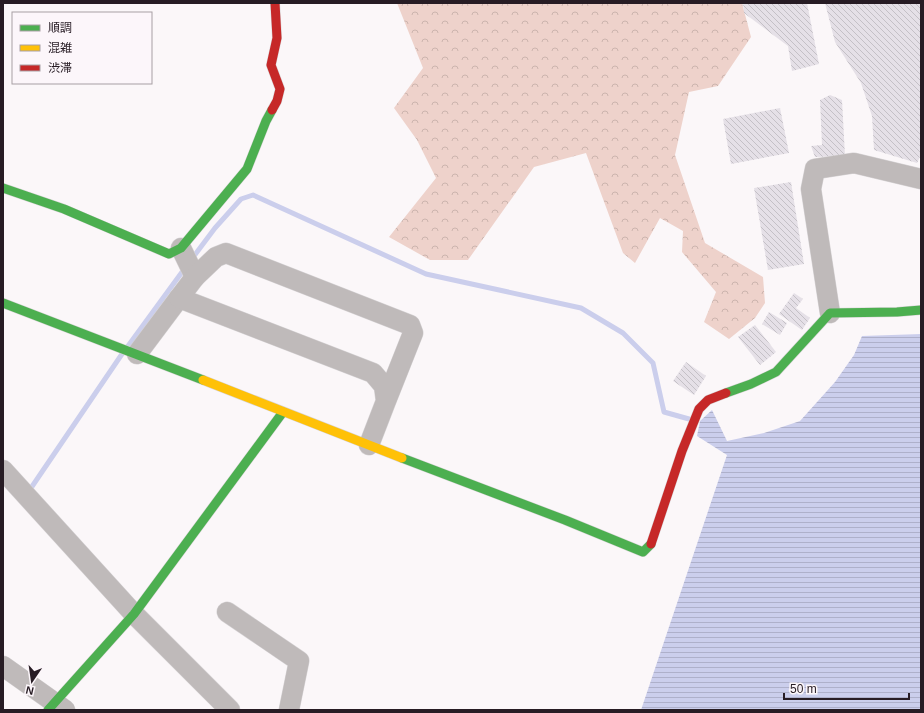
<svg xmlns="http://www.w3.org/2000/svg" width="924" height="713" font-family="Helvetica,'Noto Sans JP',sans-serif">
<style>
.forest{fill:url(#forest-crowns)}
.water{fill:url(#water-rules)}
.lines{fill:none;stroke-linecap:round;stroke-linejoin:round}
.stream{stroke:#cbceec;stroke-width:5}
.building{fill:url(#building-back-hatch)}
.street-casing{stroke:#d8d5d7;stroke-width:21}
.fast-casing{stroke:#d8d5d7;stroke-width:10}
.slow-casing{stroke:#d8d5d7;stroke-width:10}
.jam-casing{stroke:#d8d5d7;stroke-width:10}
.street{stroke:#bfbaba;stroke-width:20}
.fast{stroke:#4caf50;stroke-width:9}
.slow{stroke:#ffc107;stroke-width:9}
.jam{stroke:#c62828;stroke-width:9}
</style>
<defs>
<pattern id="forest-crowns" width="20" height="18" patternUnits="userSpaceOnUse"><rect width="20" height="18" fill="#eed2cb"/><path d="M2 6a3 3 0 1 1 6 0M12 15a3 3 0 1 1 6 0" fill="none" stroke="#ccb4ae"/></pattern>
<pattern id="water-rules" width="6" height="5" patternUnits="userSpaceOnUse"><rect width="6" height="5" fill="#cbceec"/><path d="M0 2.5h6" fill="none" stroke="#aeb0ca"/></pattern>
<pattern id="building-back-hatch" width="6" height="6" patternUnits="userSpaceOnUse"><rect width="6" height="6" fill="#e5e0e7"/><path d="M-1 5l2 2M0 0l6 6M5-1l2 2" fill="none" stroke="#c4c0c6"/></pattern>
</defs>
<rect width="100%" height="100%" fill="#fbf7f9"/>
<!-- forest -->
<path class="forest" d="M397,3h345l9,34 -33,49 -29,6 -14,63 30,88 58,34 2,26 -10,15 -26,21 -25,-17 12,-30 -34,-40 1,-21 -23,-13 -25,45 -12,-10 -37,-100 -52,14 -66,93h-38l-41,-23 47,-59 -19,-38 -23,-32 29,-40z"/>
<!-- water -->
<path class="water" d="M921,334v376h-280l86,-255 -30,-19 3,-15 12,-11 15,31 37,-8 36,-12 35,-39 19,-27 8,-19z"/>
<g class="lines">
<!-- stream -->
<g class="stream">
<path d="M191,260l24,-32 26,-29 12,-4 173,79 155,34 42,25 30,30 11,49 25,7"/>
<path d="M128,346l57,-78"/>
<path d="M31,488l91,-134"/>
</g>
</g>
<!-- building -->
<g class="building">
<path d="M743,3h64l12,61 -27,7 -4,-25 -44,-33z"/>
<path d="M825,3h96v152l-4,8 -43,-13 -2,-34 -11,-33 -26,-41z"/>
<path d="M830,95l12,5 3,56 -30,1 -4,-11 11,-1 -2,-45z"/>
<path d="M780,108l9,45 -58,11 -8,-45z"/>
<path d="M791,182l13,82 -36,6 -14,-82z"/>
<path d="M794,293l9,6 -7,9 14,10 -8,12 -23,-16z"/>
<path d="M769,312l18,11 -7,12 -18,-11z"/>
<path d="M755,325l21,27 -16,13 -22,-28z"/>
<path d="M686,362l20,14 -12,19 -21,-14z"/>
</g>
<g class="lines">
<defs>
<g id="street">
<path d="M181,248l14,29"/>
<path d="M830,313l-19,-124 4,-20 39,-6 67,16"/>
<path d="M137,354l42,-56"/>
<path d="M369,445l17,-44 -2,-15 -11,-13 -194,-75 16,-21 21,-20 10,-4 184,72 3,8 -27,68"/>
<path d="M3,470l131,144 96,96"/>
<path d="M227,612l72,49 -10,49"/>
<path d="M3,666l62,44"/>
</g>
<g id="fast">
<path d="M3,188l61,21 105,45 12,-6 66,-79 19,-48 6,-11"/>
<path d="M3,303l200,77"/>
<path d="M726,393l25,-9 25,-12 54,-59 67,-1 24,-2"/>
<path d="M402,458l163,62 78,32 8,-8"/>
<path d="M48,710l86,-96 149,-202"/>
</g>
<path id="slow" d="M203,380l199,78"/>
<g id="jam">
<path d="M272,110l5,-9 3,-12 -9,-24 6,-27 -2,-35"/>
<path d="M651,544l31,-93 17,-42 9,-9 18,-7"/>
</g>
</defs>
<!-- street casing -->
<use href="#street" class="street-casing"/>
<!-- fast casing -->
<use href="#fast" class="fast-casing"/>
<!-- slow casing -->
<use href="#slow" class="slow-casing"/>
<!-- jam casing -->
<use href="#jam" class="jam-casing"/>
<!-- street -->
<use href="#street" class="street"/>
<!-- fast -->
<use href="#fast" class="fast"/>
<!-- slow -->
<use href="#slow" class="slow"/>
<!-- jam -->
<use href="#jam" class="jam"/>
</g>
<!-- border -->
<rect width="924" height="713" fill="none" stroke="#271c24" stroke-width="8"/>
<!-- legend -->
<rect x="12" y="12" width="140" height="72" fill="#fcf6fa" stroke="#a79fa4"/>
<rect x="20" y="25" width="20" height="6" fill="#4caf50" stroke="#a79fa4"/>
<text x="48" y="32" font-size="12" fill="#271c24">順調</text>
<rect x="20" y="45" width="20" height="6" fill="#ffc107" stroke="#a79fa4"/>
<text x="48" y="52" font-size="12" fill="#271c24">混雑</text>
<rect x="20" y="65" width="20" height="6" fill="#c62828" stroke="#a79fa4"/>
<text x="48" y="72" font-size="12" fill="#271c24">渋滞</text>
<!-- north arrow -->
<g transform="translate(32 681) rotate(193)" stroke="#fcf6fa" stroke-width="3" paint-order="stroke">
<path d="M0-3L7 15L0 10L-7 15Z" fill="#271c24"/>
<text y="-6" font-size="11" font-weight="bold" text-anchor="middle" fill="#271c24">N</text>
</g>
<!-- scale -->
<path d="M784 693v6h125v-6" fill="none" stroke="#271c24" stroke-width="2"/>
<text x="790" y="693" font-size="12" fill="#271c24" stroke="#fcf6fa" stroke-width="3" paint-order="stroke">50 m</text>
</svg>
